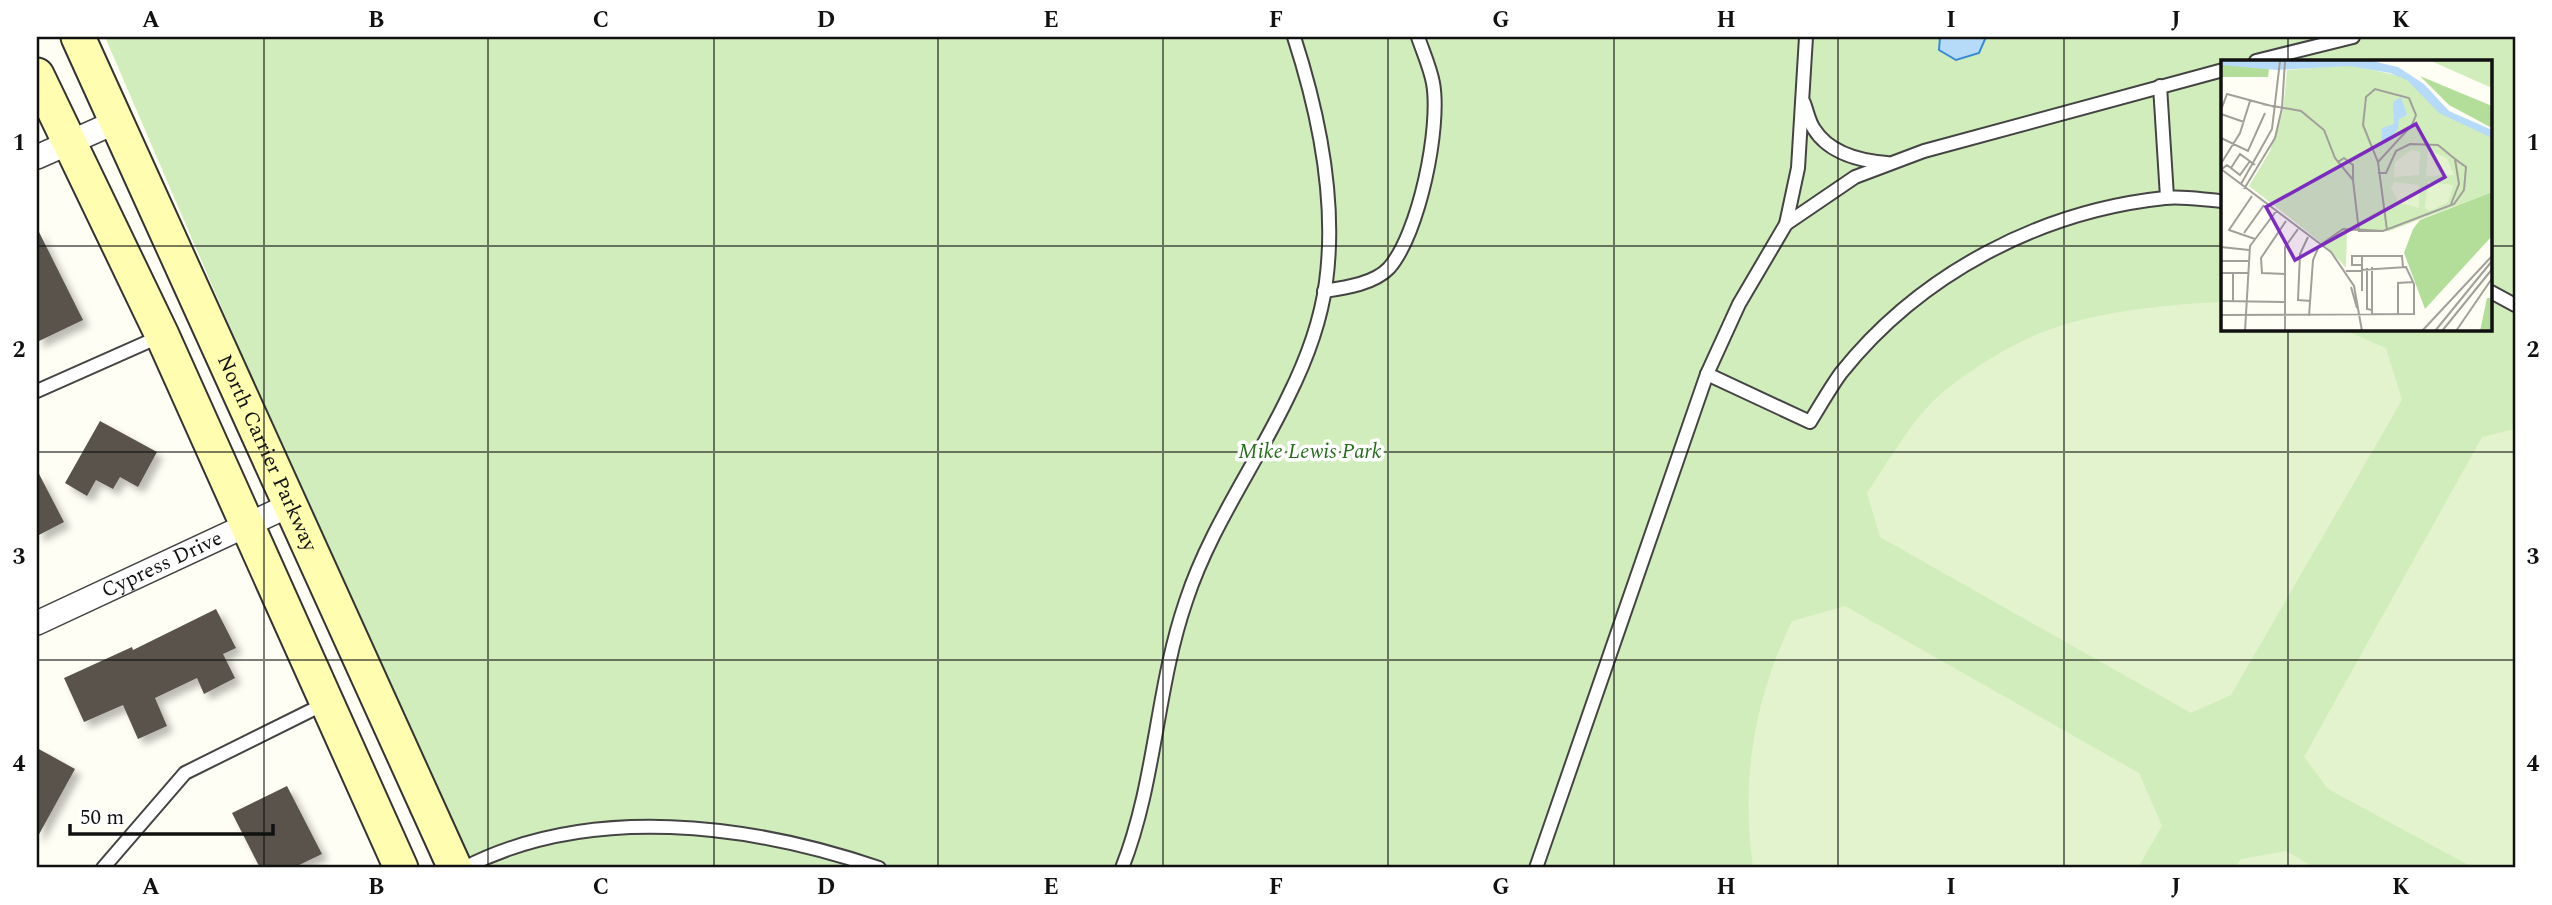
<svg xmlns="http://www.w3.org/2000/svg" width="2552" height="905" font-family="Spectral,serif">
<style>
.green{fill:#d1edbb;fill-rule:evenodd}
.pitch{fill:#e3f3cd}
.water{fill:#b6dbf9;stroke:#398ad4;stroke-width:2}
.building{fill:#5a534c;filter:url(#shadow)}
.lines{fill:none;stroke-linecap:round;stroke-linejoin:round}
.service-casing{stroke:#444;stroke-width:16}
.minor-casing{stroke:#444;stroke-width:26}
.secondary-casing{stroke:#333;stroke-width:37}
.service{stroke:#fff;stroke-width:12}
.minor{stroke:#fff;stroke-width:23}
.secondary{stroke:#fffdaf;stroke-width:33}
.grid{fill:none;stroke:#111;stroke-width:2;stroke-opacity:0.55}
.labels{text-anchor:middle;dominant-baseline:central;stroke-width:7;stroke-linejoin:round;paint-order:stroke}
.park-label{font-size:21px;font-style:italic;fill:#266d1c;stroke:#fff}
.street-label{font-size:21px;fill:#111;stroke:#fff}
.inset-road{fill:none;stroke:#a09f99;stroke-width:2}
.view{fill:#7b2cbf;fill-opacity:0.15;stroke:#7b2cbf;stroke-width:3.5}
.inset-edge{fill:none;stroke:#111;stroke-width:3.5}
.neatline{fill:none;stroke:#111;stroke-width:2.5}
.grid-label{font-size:23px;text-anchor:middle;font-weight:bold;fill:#111}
</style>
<defs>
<filter id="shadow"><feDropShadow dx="6" dy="6" stdDeviation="3.5" flood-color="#0004"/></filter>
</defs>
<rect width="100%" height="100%" fill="#fffef4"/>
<!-- green -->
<path class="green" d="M105,37h2410v831h-2045l-168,-374zM2223,61h268v268h-268z"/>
<!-- pitch -->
<g class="pitch">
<path d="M2223,302v27h119l44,19 16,52 -171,295 -40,18 -311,-176 -13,-44c23,-34 49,-81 81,-105 32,-25 73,-50 112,-62 50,-16 111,-22 163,-24z"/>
<path d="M2515,429v439h-41l-146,-79 -24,-32 178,-320z"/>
<path d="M1845,606l294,167 23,53 -24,42h-385c-12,-90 0,-165 39,-247z"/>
<path d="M2286,851l30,17h-81l6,-9z"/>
</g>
<!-- water -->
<path class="water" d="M1940,37h46l-7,16 -23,7 -17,-10z"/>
<!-- building -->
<g class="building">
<path d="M37,228l46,92 -46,22z"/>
<path d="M100,421l57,31 -19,35 -18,-10 -7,12 -17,-9 -9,16 -22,-13z"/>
<path d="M37,470l27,52 -27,14z"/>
<path d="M216,609l20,39 -13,6 12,24 -31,16 -7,-16 -42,20 12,28 -29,13 -15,-34 -39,17 -20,-44 68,-31 1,3z"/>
<path d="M37,748l38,21 -38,69z"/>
<path d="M287,786l35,68 -29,14h-33l-28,-55z"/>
</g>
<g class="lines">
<defs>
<g id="service">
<path d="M2256,61l97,-24"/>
<path d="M2160,86l7,111"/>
<path d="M1804,103c3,8 5,19 10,26 15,24 47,32 73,34"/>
<path d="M1786,224l69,-47 69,-26 299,-81"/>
<path d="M1324,291c20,-3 50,-7 65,-23 30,-34 52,-141 44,-185 -3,-16 -10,-31 -15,-46"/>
<path d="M2491,292l24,13"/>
<path d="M1707,374l103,48c10,-16 20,-34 31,-49 79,-99 199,-162 324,-175 18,-2 39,2 58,3"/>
<path d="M37,391l124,-55"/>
<path d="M103,868l82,-95 141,-70"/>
<path d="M464,868c126,-65 286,-44 415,0"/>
<path d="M1122,868c34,-86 34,-180 64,-267 24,-73 69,-135 102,-204 17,-34 33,-77 38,-115 11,-82 -7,-168 -32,-245"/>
<path d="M1536,868l171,-494 32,-70 47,-80 12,-56 8,-131"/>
</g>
<g id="minor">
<path d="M37,157l81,-36"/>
<path id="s1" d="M37,623l251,-117"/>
</g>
<g id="secondary">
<path id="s2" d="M78,37l377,831"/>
<path d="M37,75l125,260 239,533"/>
</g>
</defs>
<!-- service casing -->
<use href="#service" class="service-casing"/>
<!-- minor casing -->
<use href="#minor" class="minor-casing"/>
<!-- secondary casing -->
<use href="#secondary" class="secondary-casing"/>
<!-- service -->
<use href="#service" class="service"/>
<!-- minor -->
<use href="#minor" class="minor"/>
<!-- secondary -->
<use href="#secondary" class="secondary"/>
</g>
<!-- grid -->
<path class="grid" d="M264,37v831M488,37v831M714,37v831M938,37v831M1163,37v831M1388,37v831M1614,37v831M1838,37v831M2064,37v831M2288,37v24M37,246h2186M2491,246h24M2288,329v539M37,452h2478M37,660h2478"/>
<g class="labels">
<!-- park labels -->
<g class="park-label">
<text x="1310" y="452">Mike Lewis Park</text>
</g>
<!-- street labels -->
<g class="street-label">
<text stroke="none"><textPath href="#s2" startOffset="457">North Carrier Parkway</textPath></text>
<text stroke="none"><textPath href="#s1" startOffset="138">Cypress Drive</textPath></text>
</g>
</g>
<!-- overview -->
<g transform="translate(2221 60)">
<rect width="271" height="271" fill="#fffef4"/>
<path d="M210,1h61v27zM130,5l53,12 23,21 65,39v55l-103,39h-42l-1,37 -18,-20 -79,-62 21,-35 13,-40 4,-41z" fill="#d1edbb"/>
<path d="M0,1h49l-2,16h-47zM199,16l72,30v22l-43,-23zM271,132v44l-67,73 -21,-56 9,-24 7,-9zM266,238h5v33h-12z" fill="#b3de99"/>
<path d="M190,90l9,2 -1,23 -25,2 1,-15zM207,90l19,8 7,17 -28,1zM173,122l25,3v23l-20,-5 -8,-15zM207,122l25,3 -5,17 -18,9 -5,-3z" fill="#e3f3cd"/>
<path d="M0,1h151l26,6 26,17 25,27 43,19v8l-53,-25 -32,-33 -17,-7 -40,-7 -73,4 -56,-5zM180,37l6,18 -8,4 -1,10 -17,18 1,-19 12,-4 -1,-22z" fill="#b6dbf9"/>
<path class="inset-road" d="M41,44l39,7 23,19 11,28 18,22 6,52M0,50l6,-16 48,13M0,54l23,8M0,78l27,13 17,-38M1,102l18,-29 10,-32M117,102l6,-4 9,7v16M157,102l34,-37 4,-10 -7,-17 -34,-9 -9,8 -3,28 15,37 9,68M10,108l9,-14 15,11M0,109l110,83 23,34 8,45M1,109l5,-4 13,10 10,-14M157,113h8l10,-22 14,-7 28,1 17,14M20,124l31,-55 8,-68M23,129l31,-51 7,-30 3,-47M31,136l-23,34 26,9M65,161l-25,37 1,15 24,1M128,169l34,2 71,-27 10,-14 2,-23 -11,-8 4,25 -8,20M23,173l20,-28M87,177l-8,17 -2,46 13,1M0,187l28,3M141,196h40l1,11M0,201h27M141,205h-10v-9h10v35M151,207v48M146,208v41l5,1M0,213h27M130,227l6,21M0,241l64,1M12,241v-28M0,255l193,-1v-30l-8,-17 -60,4M177,255v-32l15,-1M88,256l4,-56 6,-14 24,-17 32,2M24,271l5,-85 27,-36M64,271v-84l13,-18M201,271l71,-76M214,271l57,-70M221,271l51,-63M235,271l37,-54"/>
<path class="view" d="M195,64l29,53 -150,83 -29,-53z"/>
<rect width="271" height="271" class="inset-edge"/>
</g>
<!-- border -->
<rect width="2552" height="905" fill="none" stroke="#ffffff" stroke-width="77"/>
<!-- scale -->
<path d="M70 824v10h203v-10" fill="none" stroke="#111111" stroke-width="3.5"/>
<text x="80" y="824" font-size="21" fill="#111111" stroke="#ffffff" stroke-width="5" paint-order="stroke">50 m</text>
<rect x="38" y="38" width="2476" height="828" class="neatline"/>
<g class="grid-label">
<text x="151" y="27">A</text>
<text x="376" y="27">B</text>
<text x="601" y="27">C</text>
<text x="826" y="27">D</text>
<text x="1051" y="27">E</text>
<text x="1276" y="27">F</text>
<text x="1501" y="27">G</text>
<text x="1726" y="27">H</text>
<text x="1951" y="27">I</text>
<text x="2176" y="27">J</text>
<text x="2401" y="27">K</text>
<text x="19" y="150">1</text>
<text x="2533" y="150">1</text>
<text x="19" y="357">2</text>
<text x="2533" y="357">2</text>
<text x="19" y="564">3</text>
<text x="2533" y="564">3</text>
<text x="19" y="771">4</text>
<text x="2533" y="771">4</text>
<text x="151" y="894">A</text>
<text x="376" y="894">B</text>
<text x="601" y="894">C</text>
<text x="826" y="894">D</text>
<text x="1051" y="894">E</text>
<text x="1276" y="894">F</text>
<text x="1501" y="894">G</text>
<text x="1726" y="894">H</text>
<text x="1951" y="894">I</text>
<text x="2176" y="894">J</text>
<text x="2401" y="894">K</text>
</g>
</svg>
